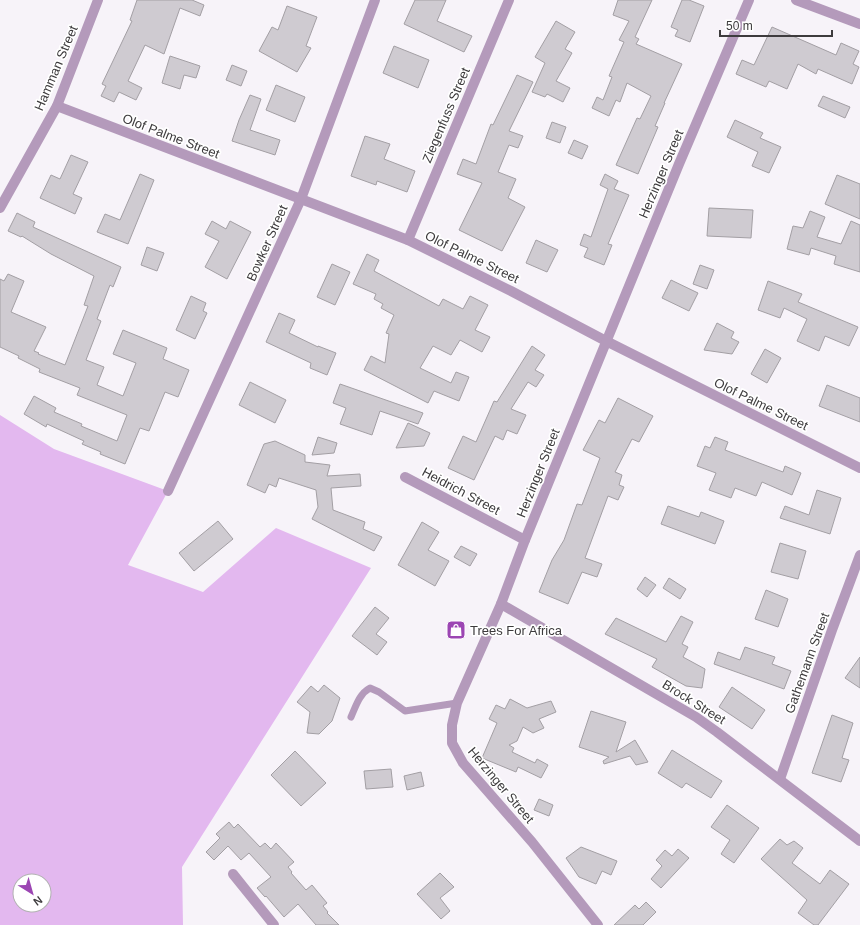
<svg xmlns="http://www.w3.org/2000/svg" width="860" height="925" font-family="Arial,sans-serif">
<style>
.green{fill:#e3b8ef;fill-rule:evenodd}
.building{fill:#cfcbd1;stroke:#a39fa4}
.lines{fill:none;stroke-linecap:round;stroke-linejoin:round}
.lane{stroke:#b49abb;stroke-width:7}
.street{stroke:#b49abb;stroke-width:10}
.labels{text-anchor:middle;dominant-baseline:central;stroke-width:3.5;stroke-linejoin:round;paint-order:stroke}
.street-label{font-size:13px;fill:#3d3b3d;stroke:#fff}
.poi-label{font-size:13px;fill:#3d3b3d;stroke:#fff;text-anchor:start}
</style>
<rect width="100%" height="100%" fill="#f7f3f9"/>
<!-- green -->
<path class="green" d="M0,415l54,34 114,42 -40,74 75,27 73,-64 95,40 -189,299 1,58h-183zM20,881h24v24h-24z"/>
<!-- building -->
<g class="building">
<path d="M137,0h55l12,5 -4,11 -20,-8 -16,46 -19,-9 -17,36 14,7 -6,12 -17,-8 -5,10 -13,-6 5,-10 -4,-2 30,-63 -2,-1z"/>
<path d="M415,0h31l-9,21 35,15 -8,16 -60,-28z"/>
<path d="M618,0h34l-17,37 4,2 -3,5 46,20 -18,39h1l-10,23 3,1 -20,47 -22,-9 21,-47 3,1 11,-23 -24,-13 -7,19 -4,-2 -7,16 -17,-8 5,-11 6,3 9,-23 -3,-1 15,-34 -5,-2 10,-19 -16,-6z"/>
<path d="M682,0h7l15,6 -14,36 -15,-6 3,-6 -7,-3z"/>
<path d="M287,6l30,11 -11,29 5,2 -14,24 -38,-21 13,-24 6,3z"/>
<path d="M556,21l19,11 -10,17 7,4 -16,28 14,7 -7,14 -16,-8 -2,3 -13,-5 13,-29 -10,-6z"/>
<path d="M772,27l64,28 5,-12 18,8 -6,13 6,3 -7,17 -34,-15 -2,5 -18,-10 -11,25 -18,-8 -3,6 -30,-13 6,-14 12,5z"/>
<path d="M394,46l35,14 -11,28 -35,-15z"/>
<path d="M170,56l30,10 -4,12 -12,-3 -4,14 -18,-6z"/>
<path d="M232,65l15,6 -6,15 -15,-6z"/>
<path d="M517,75l16,7 -24,49 14,5 -5,12 -9,-3 -11,27 18,7 -8,19 17,9 -23,44 -43,-21 23,-47 -25,-9 6,-15 13,5 15,-40 2,1z"/>
<path d="M276,85l29,12 -10,25 -29,-12z"/>
<path d="M250,95l11,4 -11,31 30,10 -5,15 -43,-14 7,-21z"/>
<path d="M823,96l27,11 -5,11 -27,-12z"/>
<path d="M735,120l28,13 -3,5 21,9 -12,26 -17,-7 6,-14 -31,-15z"/>
<path d="M552,122l14,5 -6,16 -14,-5z"/>
<path d="M365,136l25,8 -6,15 31,12 -8,21 -30,-11 -1,4 -25,-9z"/>
<path d="M574,140l14,6 -6,13 -14,-6z"/>
<path d="M71,155l17,7 -15,32 9,4 -7,16 -35,-16 11,-23 9,4z"/>
<path d="M140,174l14,6 -26,64 -31,-12 8,-18 15,6z"/>
<path d="M605,174l13,7 -4,8 15,6 -21,49 4,1 -8,20 -20,-8 4,-9 -8,-3 4,-11 7,3 17,-48 -8,-4z"/>
<path d="M837,175l23,9v35l-35,-15z"/>
<path d="M709,208l44,2 -2,28 -44,-2z"/>
<path d="M810,211l15,6 -8,20 24,7 10,-23 9,4v47l-26,-8 2,-8 -25,-8 -2,7 -22,-6 6,-23 10,2z"/>
<path d="M17,213l18,9 -2,5 88,40 -8,20 -3,-2 -13,34 4,2 -15,39 18,7 -7,18 26,11 13,-33 -23,-9 10,-24 44,18 -4,11 26,11 -11,27 -13,-5 -16,39 -9,-3 -15,36 -25,-10 1,-2 -19,-8 2,-3 -37,-17 -1,3 -22,-13 10,-18 22,12 -2,4 28,12 -1,2 36,15 10,-26 -50,-20 3,-7 -41,-16 1,-3 -22,-11 1,-2 -19,-9v-68l4,2 4,-7 16,7 -13,31 35,15 -12,24 5,2 -1,1 27,11 23,-59 -4,-1 10,-29 -43,-22 -29,-18 -1,1 -13,-6z"/>
<path d="M212,221l14,8 4,-8 21,11 -24,47 -22,-12 14,-26 -14,-7z"/>
<path d="M536,240l22,10 -11,22 -21,-9z"/>
<path d="M147,247l17,6 -7,18 -16,-6z"/>
<path d="M367,254l12,6 -5,11 65,35 4,-7 20,10 7,-13 18,9 -13,25 15,7 -8,15 -22,-12 -9,15 -18,-9 -13,22 31,15 5,-11 13,5 -10,24 -25,-10 -6,12 -64,-33 7,-14 14,7 4,-29 -3,-1 8,-18 -13,-7 2,-4 -9,-5 2,-5 -23,-10z"/>
<path d="M332,264l18,8 -15,33 -18,-8z"/>
<path d="M700,265l14,5 -7,19 -14,-5z"/>
<path d="M671,280l27,13 -9,18 -27,-13z"/>
<path d="M768,281l34,13 -4,8 60,25 -9,19 -24,-10 -6,15 -22,-10 10,-22 -23,-11 -4,10 -22,-8z"/>
<path d="M191,296l15,7 -3,8 4,2 -12,26 -19,-9z"/>
<path d="M279,313l16,7 -6,13 29,14v-1l18,7 -9,22 -17,-7 1,-5 -45,-21z"/>
<path d="M717,323l17,9 -3,6 8,4 -7,12 -28,-4z"/>
<path d="M532,346l13,9 -10,15 9,5 -8,12 -8,-5 -17,27 15,6 -9,19 -10,-4 -4,10 -8,-4 -21,44 -26,-12 15,-32 13,6 18,-41 3,1z"/>
<path d="M765,349l16,9 -14,25 -16,-9z"/>
<path d="M250,382l36,18 -11,23 -36,-18z"/>
<path d="M340,384l83,29 -5,11 -38,-13 -8,24 -32,-11 6,-16 -13,-5z"/>
<path d="M827,385l33,13v24l-41,-16z"/>
<path d="M618,398l35,18 -14,26 -7,-3 -17,33 7,3 -3,10 5,2 -6,13 -10,-4 -23,62 17,6 -5,13 -15,-5 -14,32 -29,-12 13,-32 12,-20 13,-36 5,1 18,-47 -17,-8 16,-30 6,3z"/>
<path d="M408,423l22,10 -6,13 -28,2z"/>
<path d="M318,437l19,6 -3,10 -22,2z"/>
<path d="M715,437l13,5 -3,8 58,22 2,-6 16,7 -9,22 -30,-13 -6,14 -21,-8 -4,10 -22,-8 7,-17 -19,-7 8,-20 5,2z"/>
<path d="M275,441l30,14v7l25,3 -3,11 33,-2 1,12 -30,2 2,22 32,12 -2,7 19,8 -8,14 -62,-32 6,-12 -2,-17 -37,-12 -3,9 -7,-3 -4,9 -18,-8 17,-41z"/>
<path d="M817,490l24,8 -11,36 -50,-16 5,-12 24,9z"/>
<path d="M668,506l31,11 2,-5 23,9 -9,23 -54,-20z"/>
<path d="M218,521l15,18 -39,32 -15,-18z"/>
<path d="M422,522l17,10 -11,18 21,11 -14,25 -37,-21z"/>
<path d="M780,543l26,8 -8,28 -27,-7z"/>
<path d="M461,546l16,8 -7,12 -16,-9z"/>
<path d="M645,577l11,8 -9,12 -10,-8z"/>
<path d="M669,578l17,11 -6,10 -17,-11z"/>
<path d="M766,590l22,9 -10,28 -23,-8z"/>
<path d="M375,607l14,11 -13,16 11,8 -10,13 -25,-19z"/>
<path d="M681,616l12,6 -11,22 6,3 -5,10 22,12 -3,19 -16,-2 -34,-19 5,-8 -52,-25 11,-16 50,24z"/>
<path d="M745,647l30,10 -3,7 19,7 -7,18 -70,-25 4,-12 22,8z"/>
<path d="M860,657v31l-15,-10z"/>
<path d="M324,685l16,13 -8,23 -13,13 -12,-1 3,-21 -13,-10 14,-16 7,6z"/>
<path d="M732,687l33,23 -13,19 -33,-22z"/>
<path d="M510,699l17,9 24,-7 5,11 -17,7 5,9 -11,5 -10,-6 -6,14 -8,4 5,3 -2,4 23,11 2,-4 11,6 -7,13 -23,-11 -2,5 -34,-14 15,-35 -8,-4 7,-14 9,4z"/>
<path d="M591,711l35,11 -10,30 19,-12 13,22 -12,3 -6,-9 -26,8 -1,-3 6,-4 -30,-10z"/>
<path d="M832,715l21,8 -11,35 7,2 -8,22 -29,-9z"/>
<path d="M672,750l50,31 -11,17 -25,-15 -4,5 -24,-15z"/>
<path d="M295,751l31,32 -25,23 -30,-31z"/>
<path d="M391,769l2,18 -27,2 -2,-18z"/>
<path d="M421,772l3,14 -17,4 -3,-14z"/>
<path d="M539,799l14,6 -4,11 -15,-6z"/>
<path d="M727,805l32,23 -25,35 -13,-9 9,-14 -19,-13z"/>
<path d="M229,822l5,6 4,-4 22,23 5,-4 6,6 5,-6 18,19 -6,5 4,5 -1,1 15,17 6,-5 15,18 -4,3 5,6 -1,1 12,12h-23l-18,-21 -14,13 -18,-21 -1,1 -8,-9 14,-11 -22,-24 -8,7 -13,-14 -14,14 -8,-8 14,-14 -4,-4z"/>
<path d="M780,839l7,6 7,-4 9,7 -11,15 28,21 10,-14 19,14 -31,41h-4l-16,-12 9,-13 -46,-41z"/>
<path d="M581,847l36,14 -6,14 -9,-4 -6,13 -17,-7 -13,-19z"/>
<path d="M678,849l11,9 -28,30 -10,-9 11,-13 -6,-6 9,-10 7,6z"/>
<path d="M440,873l14,14 -14,11 10,13 -9,8 -24,-25z"/>
<path d="M646,902l10,10 -13,13h-29l21,-20 4,4z"/>
</g>
<g class="lines">
<!-- lane -->
<path class="lane" d="M351,717c5,-11 8,-23 19,-29l9,4 26,19 52,-8"/>
<!-- street -->
<g class="street">
<path d="M796,0l64,24"/>
<path d="M57,106l351,134 103,51 95,50 254,127"/>
<path d="M0,208l57,-102 41,-106"/>
<path d="M408,240l101,-240"/>
<path d="M405,477l120,63"/>
<path d="M168,491l133,-292 74,-199"/>
<path d="M501,604l195,113 21,15 143,109"/>
<path d="M780,779l52,-149 28,-75"/>
<path d="M233,874l41,51"/>
<path d="M598,925l-66,-83 -69,-79 -11,-20v-18l5,-22 44,-99 24,-64 154,-376 70,-164"/>
</g>
</g>
<!-- icons -->
<defs>
<symbol id="shop-square" viewBox="-11 -11 22 22"><rect x="-9" y="-9" width="18" height="18" rx="4" fill="#9c46b3" stroke="#fff"/><path d="M-5-2.5h2.3a2.7 3.5 0 0 1 5.4 0H5L5.5 6h-11ZM-1.5-2.5h3a1.5 2.3 0 0 0-3 0Z" fill="#fff"/></symbol>
</defs>
<g fill-rule="evenodd">
<use href="#shop-square" x="445" y="619" width="22" height="22"/>
</g>
<g class="labels">
<!-- street labels -->
<g class="street-label">
<text transform="translate(56 68) rotate(-67)">Hamman Street</text>
<text transform="translate(446 115) rotate(-67)">Ziegenfuss Street</text>
<text transform="translate(171 136) rotate(21)">Olof Palme Street</text>
<text transform="translate(661 174) rotate(-67)">Herzinger Street</text>
<text transform="translate(267 243) rotate(-66)">Bowker Street</text>
<text transform="translate(472 257) rotate(26)">Olof Palme Street</text>
<text transform="translate(761 404) rotate(26)">Olof Palme Street</text>
<text transform="translate(538 473) rotate(-68)">Herzinger Street</text>
<text transform="translate(461 491) rotate(28)">Heidrich Street</text>
<text transform="translate(807 663) rotate(-70)">Gathemann Street</text>
<text transform="translate(694 702) rotate(32)">Brock Street</text>
<text transform="translate(501 785) rotate(50)">Herzinger Street</text>
</g>
<!-- poi labels -->
<g class="poi-label">
<text x="470" y="630">Trees For Africa</text>
</g>
</g>
<!-- north arrow -->
<g transform="translate(32 893) rotate(143)"><circle r="19" fill="#ffffff" stroke="#b1b1b1"/>
<path d="M0-3L7 15L0 10L-7 15Z" fill="#9c46b3"/>
<text y="-6" font-size="11" font-weight="bold" text-anchor="middle" fill="#3d3b3d">N</text>
</g>
<!-- scale -->
<path d="M720 30v6h112v-6" fill="none" stroke="#3d3b3d" stroke-width="2"/>
<text x="726" y="30" font-size="12" fill="#3d3b3d" stroke="#ffffff" stroke-width="3" paint-order="stroke">50 m</text>
</svg>
